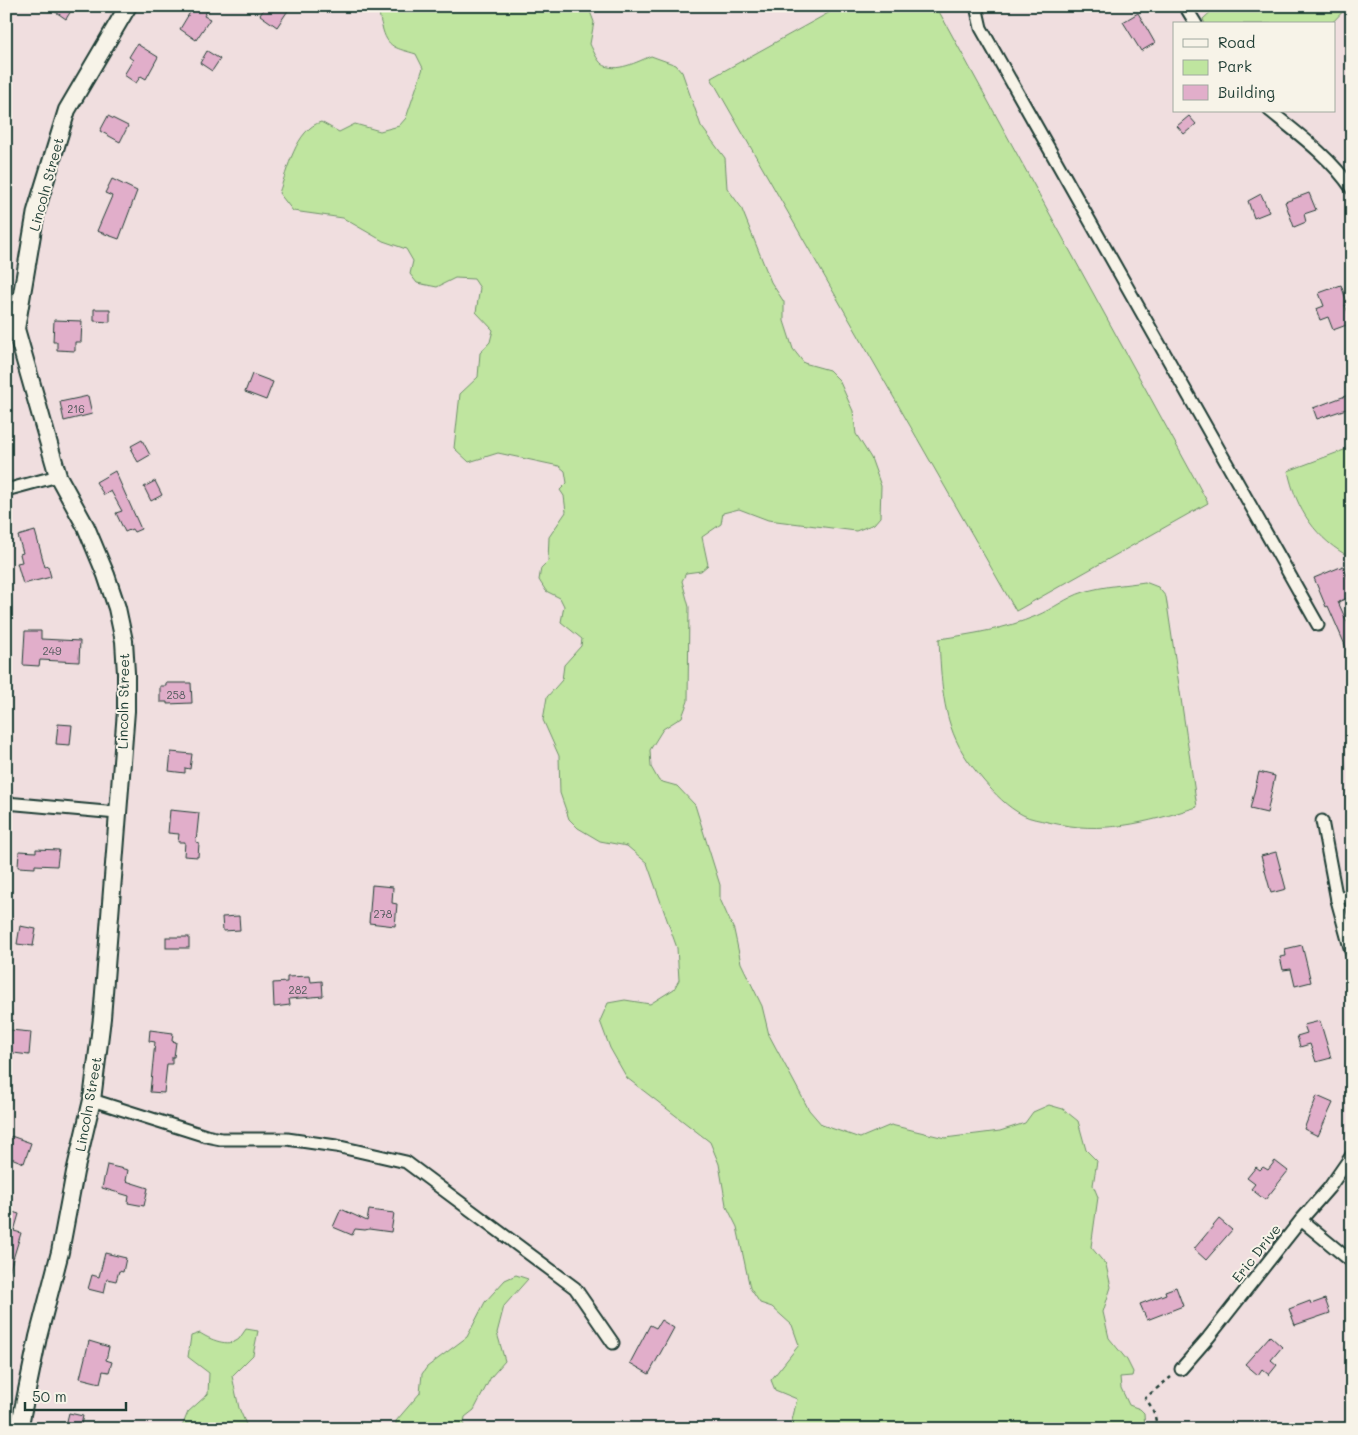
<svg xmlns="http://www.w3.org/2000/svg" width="1358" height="1435" font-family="Mali,sans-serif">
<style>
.green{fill:#bfe59f;stroke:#6f916a}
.building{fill:#e1aeca;stroke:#1f3d34}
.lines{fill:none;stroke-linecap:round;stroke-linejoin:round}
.minor-casing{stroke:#1f3d34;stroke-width:15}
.secondary-casing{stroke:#1f3d34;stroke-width:20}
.path{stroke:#1f3d34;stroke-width:2.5;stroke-dasharray:4 4;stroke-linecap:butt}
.minor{stroke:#f7f3e8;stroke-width:11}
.secondary{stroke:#f7f3e8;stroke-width:16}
.labels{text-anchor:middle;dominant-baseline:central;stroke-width:4;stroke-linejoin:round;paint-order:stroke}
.number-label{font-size:11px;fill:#50595a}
.street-label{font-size:14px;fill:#1f3d34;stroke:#f7f3e8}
</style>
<rect width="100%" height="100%" fill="#f0dedf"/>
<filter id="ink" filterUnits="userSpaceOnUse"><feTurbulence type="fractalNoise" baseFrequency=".02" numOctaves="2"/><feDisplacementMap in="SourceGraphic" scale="10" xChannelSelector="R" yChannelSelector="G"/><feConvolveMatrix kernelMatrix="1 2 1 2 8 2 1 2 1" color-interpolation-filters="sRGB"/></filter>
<g filter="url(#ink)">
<!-- green -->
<g class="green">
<path d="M381,6h207l6,16 -4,22c3,6 7,16 12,20 13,10 37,-3 49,-8l25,9 6,7 19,54 24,32 2,30 14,19 30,75 13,20v19l9,28 11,14 25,7 10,10 14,31 3,23 15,24 10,28 -1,31 -6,7 -18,7 -88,-11 -29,-11 -16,4 -2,11 -19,13 6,28 -7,6 -15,2 -4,8 7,26 -1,94 -6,16 -19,12 -13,21 1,17 8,14 18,5 18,19 25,80v14l14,31 7,33 21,43 7,29 40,75 13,15 38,13 31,-13 54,13 55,-7 25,-8 8,-11 16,-7 14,4 15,12 8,29 11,11 -4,24 5,12 -7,50 15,18 5,22 -8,25 6,26 18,22 6,12 -1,4 -12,1 1,11 8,17 11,4 4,4 1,16h-131l-17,-4 -45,2 -6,2h-151l-4,-4 6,-26 -22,-9 -4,-10 28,-35 -7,-20 -20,-18 -12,-4 -10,-15 -13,-61 -11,-22 -7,-41 -9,-22 -83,-64 -17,-30 -10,-27 8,-18 17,-3 25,4 24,-15 5,-9 -2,-32 -30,-85 -20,-17 -27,-5 -22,-13 -9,-9 -9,-26 -1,-37 -16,-36 4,-23 15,-17 2,-15 17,-19 1,-7 -21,-17 3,-16 -4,-8 -14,-7 -7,-11 2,-12 7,-7 1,-24 17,-25 -2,-16 -4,-6 7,-7 -2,-12 -6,-5 -61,-13 -29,9 -15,-14 6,-54 18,-17 2,-24 10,-11 3,-12 -17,-18 4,-24 -6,-9 -19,-1 -18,9 -20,-4 -7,-9 3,-13 -7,-12 -23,-8 -40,-23 -50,-7 -14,-18c8,-22 17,-64 42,-71l18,10 16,-8 25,7 19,-5 7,-8 17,-50 -7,-14c-19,-6 -29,-5 -34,-28 -2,-7 -4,-13 -1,-20z"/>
<path d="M841,6h95l272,497 -192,108 -305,-533z"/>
<path d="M1217,6h131l-17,18h-126l-2,-5z"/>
<path d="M1352,447v111c-36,-18 -56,-49 -64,-87z"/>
<path d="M1145,582l13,5 8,10 31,210c-52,16 -94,28 -149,15 -8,-2 -18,-3 -25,-7 -16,-8 -28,-21 -40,-35 -7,-9 -14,-17 -20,-27 -21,-34 -22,-76 -24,-114 33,-5 66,-10 97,-23 17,-7 31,-19 48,-24 19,-6 41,-7 61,-10z"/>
<path d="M516,1275l12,4 -24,27 -7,27 8,28 -14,16 -17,33 -9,7 -2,12h-67v-8l24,-28 2,-19 5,-7 40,-30 18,-35 20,-22z"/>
<path d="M246,1329l12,2 -5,24 -21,21 7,32 9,21h-67l7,-17 20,-18 1,-21 -21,-16 3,-21 9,-3c9,6 29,15 39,6 2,-3 5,-7 7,-10z"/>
</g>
<!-- building -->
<g class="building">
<path d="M47,6h27l-8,13z"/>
<path d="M198,6l9,5 -3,5 6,3 -14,21 -16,-11 12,-20 3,1z"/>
<path d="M266,6h25l-14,21 -17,-12z"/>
<path d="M1138,13l17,30 -14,8 -18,-29z"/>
<path d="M137,44l21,13 -12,22 -5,-3 -5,7 -12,-8 9,-15 -4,-3z"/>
<path d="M207,51l13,8 -8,12 -12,-8z"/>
<path d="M108,116l20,10 -8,16 -20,-11z"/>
<path d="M1189,116l7,8 -12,10 -7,-8z"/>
<path d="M112,179l25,12 -18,48 -22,-8 15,-35 -7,-3z"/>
<path d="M1309,193l7,17 -12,4 2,8 -12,5 -9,-25z"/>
<path d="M1261,194l8,18 -15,6 -6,-17z"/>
<path d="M1341,285l7,20h-3l7,18 -19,7 -5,-13 -8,3 -4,-11 8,-3 -5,-13z"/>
<path d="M94,309h16v13l-16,-1z"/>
<path d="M54,320l28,1 -1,21h-6v9l-18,-1v-8h-4z"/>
<path d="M252,374l21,8 -7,18 -21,-8z"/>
<path d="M1348,395l4,12 -35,12 -4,-11z"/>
<path d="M88,396l4,18 -28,7 -4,-19z"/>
<path d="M142,440l8,15 -12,7 -7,-12 2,-1 -2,-3z"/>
<path d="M115,471l26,58 -7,3 -2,-3 -7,3 -9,-19 6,-2 -11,-20 -7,4 -8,-13z"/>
<path d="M155,481l7,14 -11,6 -7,-14z"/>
<path d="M35,531l10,36 3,-1 3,11 -28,7 -6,-21 5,-1 -2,-8 3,-1 -5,-17z"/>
<path d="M1343,566l9,21v9l-14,6 14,31v28l-24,-55 -2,1 -12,-29z"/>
<path d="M25,631h16v8l39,2 -1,21 -39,-2 -1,6 -16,-1z"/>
<path d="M166,683h25l1,20 -25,1v-2h-7v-16h6z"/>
<path d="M58,724l14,1 -2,20 -14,-1z"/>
<path d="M171,752l21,2 -2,15 -5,-1v5l-16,-2z"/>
<path d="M1259,772l16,4 -8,37 -17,-4z"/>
<path d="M170,810l29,3 -3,29 3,1 -1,14 -14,-1 1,-14h-7l1,-8 -11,-1z"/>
<path d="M36,849l23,1 -2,16 -22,-1v3l-17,-1 1,-16 17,1z"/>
<path d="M1276,852l10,37 -15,4 -10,-37z"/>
<path d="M372,885l21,2 -1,16 5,1 -2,22 -26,-3z"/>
<path d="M239,916l1,14 -17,1 -1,-14z"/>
<path d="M20,926l16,3 -3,17 -16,-2z"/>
<rect x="166" y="937" width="23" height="11"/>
<path d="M1302,945l9,37 -16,4 -4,-17 -8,1 -3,-13 6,-1 -1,-7z"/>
<path d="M310,976l1,6 11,-1 1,15 -34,3 1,6 -16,2 -1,-24 14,-1v-5z"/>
<path d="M1320,1021l11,37 -15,4 -6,-18 -10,3 -3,-11 10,-3 -3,-8z"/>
<path d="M10,1030l21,2 -2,23 -23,-3v-20h4z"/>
<path d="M150,1030l23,3 -1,8 4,1 -2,15h-2v7h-5l-3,29 -14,-1 5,-50 -6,-1z"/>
<path d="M1317,1096l16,7 -15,33 -14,-7z"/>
<path d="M11,1136l20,7 -7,20 -18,-7v-9z"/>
<path d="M1275,1161l13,10 -23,29 -14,-11 4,-5 -8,-6 9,-11 4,3 3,-3 5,3z"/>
<path d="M107,1165l21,5 -2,11 22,7 -4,18 -16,-3 1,-7 -27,-8z"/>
<path d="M341,1209l26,12 2,-11 25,3 -3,19 -22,-3 -4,1 -10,-1 -3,6 -19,-8z"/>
<path d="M6,1210l13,4 -5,17 7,2 -12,39h-3z"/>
<path d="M1219,1219l13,11 -26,30 -12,-11z"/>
<path d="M105,1253l21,5 -3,14 -4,-1 -3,10 -9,-2 -3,14 -16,-4 4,-14 7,2z"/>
<path d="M1176,1287l7,19 -36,14 -7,-16 26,-10 -1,-3z"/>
<path d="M1325,1299l5,14 -35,12 -6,-16 21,-8 1,3z"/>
<path d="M661,1320l13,8 -25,46 -19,-11 20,-38 6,3z"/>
<path d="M1270,1336l12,11 -11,13 6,5 -8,10 -7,-6 -4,6 -13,-11z"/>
<path d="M89,1341l20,6 -3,13 6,2 -3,10 -6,-1 -3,12 -20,-5z"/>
<path d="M69,1413l14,3 -3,13h-15z"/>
</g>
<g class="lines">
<defs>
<g id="minor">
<path d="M976,6l5,22 337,597"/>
<path d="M1185,6l11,18"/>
<path d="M1270,111c30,24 61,47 82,78"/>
<path d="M6,490l52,-14"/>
<path d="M6,803l111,10"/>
<path d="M1322,821l15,79 15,55"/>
<path d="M1337,900l15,-6"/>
<path d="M92,1100l114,36 15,3h66l49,7 70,16 169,126 38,55"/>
<path d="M1301,1220l51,42"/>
<path d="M1181,1369l27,-31 93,-118 28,-32 23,-33"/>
</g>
<path id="secondary" d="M19,1429l19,-92 22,-85 15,-80 17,-72 10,-82 24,-307v-38l-2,-32 -7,-33 -11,-33 -20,-48 -28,-51 -42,-147 20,-118 31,-101 61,-104"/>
</defs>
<!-- minor casing -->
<use href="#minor" class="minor-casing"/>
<!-- secondary casing -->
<use href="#secondary" class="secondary-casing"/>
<!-- path -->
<path class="path" d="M1157,1429c-2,-16 -3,-19 -12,-31l26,-21"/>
<!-- minor -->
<use href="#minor" class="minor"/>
<!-- secondary -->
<use href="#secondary" class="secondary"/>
</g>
</g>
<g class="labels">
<!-- number labels -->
<g class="number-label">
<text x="76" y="408">216</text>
<text x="52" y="650">249</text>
<text x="176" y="694">258</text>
<text x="383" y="913">278</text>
<text x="298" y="989">282</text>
</g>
<!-- street labels -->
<g class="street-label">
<text transform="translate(46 184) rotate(-75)">Lincoln Street</text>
<text transform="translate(123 701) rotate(-89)">Lincoln Street</text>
<text transform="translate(88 1104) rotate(-80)">Lincoln Street</text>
<text transform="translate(1256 1253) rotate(-52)">Eric Drive</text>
</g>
</g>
<!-- margin -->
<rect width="1358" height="1435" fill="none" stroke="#f7f3e8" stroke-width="25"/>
<rect x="12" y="12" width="1333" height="1410" fill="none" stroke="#1f3d34" stroke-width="2" filter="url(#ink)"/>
<!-- legend -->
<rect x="1173" y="22" width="162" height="90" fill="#f7f3e8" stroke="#a1aaa0"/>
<rect x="1183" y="39" width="25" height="8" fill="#f7f3e8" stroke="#a1aaa0"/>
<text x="1218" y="48" font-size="15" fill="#1f3d34">Road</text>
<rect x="1183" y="60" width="25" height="15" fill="#bfe59f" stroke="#a1aaa0"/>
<text x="1218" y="72" font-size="15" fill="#1f3d34">Park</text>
<rect x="1183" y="85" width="25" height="15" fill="#e1aeca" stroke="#a1aaa0"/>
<text x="1218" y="98" font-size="15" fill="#1f3d34">Building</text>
<!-- scale -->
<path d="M25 1402v8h101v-8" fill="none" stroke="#1f3d34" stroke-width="2.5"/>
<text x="32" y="1402" font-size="15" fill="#1f3d34" stroke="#f7f3e8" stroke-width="4" paint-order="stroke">50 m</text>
</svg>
